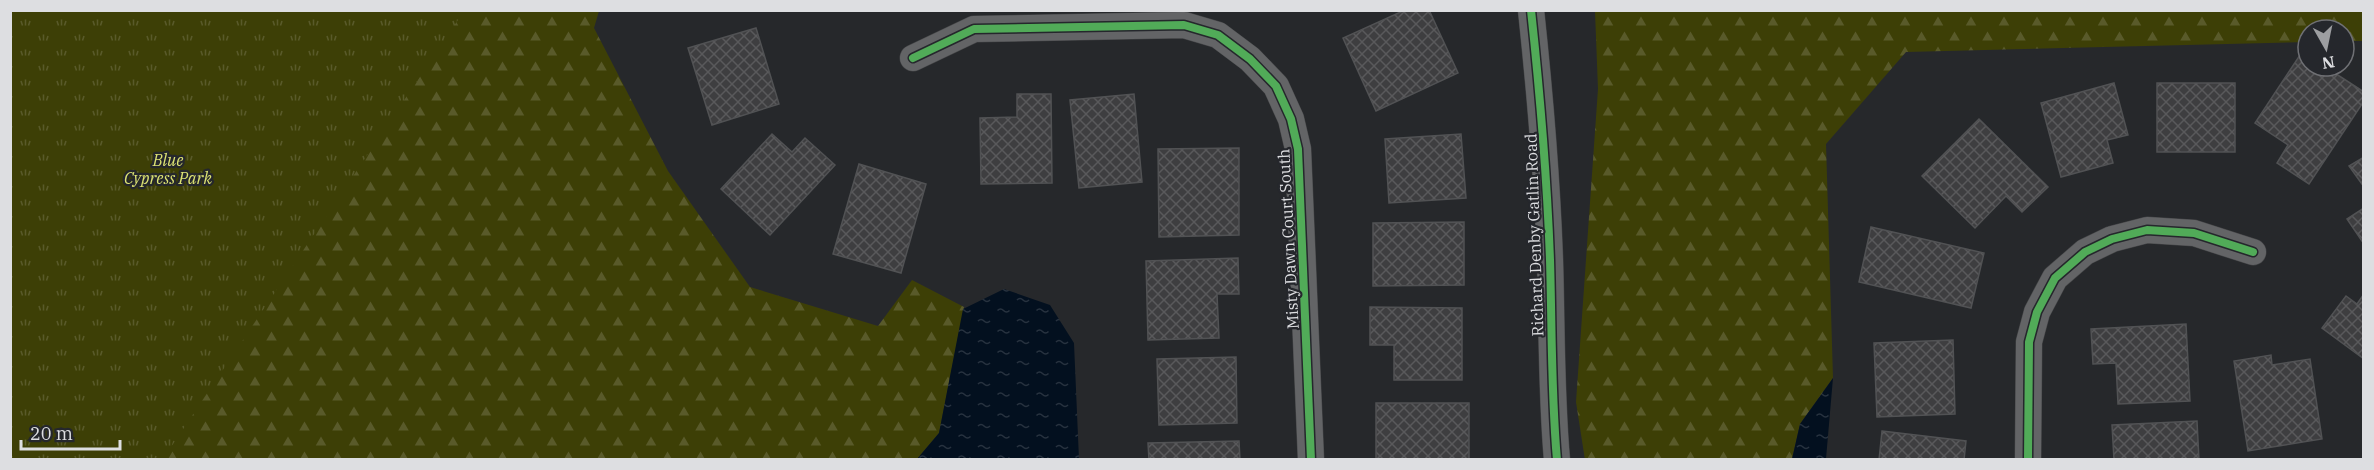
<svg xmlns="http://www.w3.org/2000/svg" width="2374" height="470" font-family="'IBM Plex Serif',serif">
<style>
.forest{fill:url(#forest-firs)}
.park{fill:url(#park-tufts)}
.water{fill:url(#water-ripples)}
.building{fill:url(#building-cross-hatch);stroke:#515254;stroke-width:1.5}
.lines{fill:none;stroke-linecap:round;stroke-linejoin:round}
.minor-casing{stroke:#454648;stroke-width:27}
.minor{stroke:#636466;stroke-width:26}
.cycleway-casing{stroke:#25272c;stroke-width:11}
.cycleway{stroke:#51ab58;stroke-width:8}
.labels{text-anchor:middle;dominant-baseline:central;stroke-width:4.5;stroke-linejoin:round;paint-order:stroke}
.park-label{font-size:16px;font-style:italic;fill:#dde373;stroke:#25272c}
.street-label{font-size:16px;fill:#dddee1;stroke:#25272c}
</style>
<defs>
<pattern id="forest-firs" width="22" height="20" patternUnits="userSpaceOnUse" patternTransform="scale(1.5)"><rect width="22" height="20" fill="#3d3f06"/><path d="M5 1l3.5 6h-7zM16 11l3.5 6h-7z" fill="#595a2a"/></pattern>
<pattern id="park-tufts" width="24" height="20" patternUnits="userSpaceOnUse" patternTransform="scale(1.5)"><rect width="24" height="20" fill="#3d3f06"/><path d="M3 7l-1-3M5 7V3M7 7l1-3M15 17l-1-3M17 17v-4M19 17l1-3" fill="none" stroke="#595a2a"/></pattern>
<pattern id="water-ripples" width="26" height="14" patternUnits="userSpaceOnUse" patternTransform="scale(1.5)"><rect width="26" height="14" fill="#03101f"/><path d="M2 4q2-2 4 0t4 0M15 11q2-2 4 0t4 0" fill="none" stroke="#27323f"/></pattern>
<pattern id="building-cross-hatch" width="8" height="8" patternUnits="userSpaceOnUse" patternTransform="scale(1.5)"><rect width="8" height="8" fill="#3e3e40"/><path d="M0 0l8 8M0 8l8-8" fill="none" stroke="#59595b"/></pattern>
</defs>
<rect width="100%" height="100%" fill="#26282b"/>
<!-- forest -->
<g class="forest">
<path d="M269,11h330l-5,17 74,143 82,116 128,39 34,-46 52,27 -25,126 -22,26 -906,1z"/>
<path d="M1595,11h768v30h-19v-11h-36v12l-402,10 -80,92 7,234 -33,46 -8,35 -207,1 -9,-58 22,-313z"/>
</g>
<!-- park -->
<path class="park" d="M10,11h454l-301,448h-152z"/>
<!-- water -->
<g class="water">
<path d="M1004,289l46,16 24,38 5,116h-162l22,-26 24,-124z"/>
<path d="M1833,378l-7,81h-34l8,-35z"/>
</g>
<!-- building -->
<g class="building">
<path d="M1405,10h24l29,63 -82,38 -33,-73z"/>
<path d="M756,28l23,76 -67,21 -24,-77z"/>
<path d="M2302,52l6,4v10h16l40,26v9l-55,83 -32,-21 11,-18 -33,-22z"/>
<path d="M2114,83l14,52 -21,5 6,23 -52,14 -20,-74z"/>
<rect x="2157" y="83" width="78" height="69"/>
<path d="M1017,94h34l1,89 -71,1 -1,-66 37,-1z"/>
<path d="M1134,94l8,88 -63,6 -9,-88z"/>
<path d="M1979,119l69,68 -26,25 -16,-16 -31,32 -53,-52z"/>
<path d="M772,134l20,18 13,-14 30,27 -65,70 -49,-46z"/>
<path d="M1461,134l5,64 -77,5 -4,-64z"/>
<path d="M1239,148v87l-80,2 -1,-88z"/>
<path d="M2364,157v30l-15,-21z"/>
<path d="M859,164l67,20 -25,89 -68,-19z"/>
<path d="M2364,208v36l-17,-25z"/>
<path d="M1464,222v63l-91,1v-63z"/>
<path d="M1871,227l113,26 -13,55 -112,-26z"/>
<path d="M1238,258l1,36h-22l2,44 -71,2 -2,-79z"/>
<path d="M2364,294v65l-42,-31 24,-32 11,8z"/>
<path d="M1370,307l92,1v72h-68v-35h-24z"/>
<path d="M2186,324l4,77 -72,3 -2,-41 -23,1 -2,-35z"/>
<path d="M1953,340l2,74 -78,3 -3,-74z"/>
<path d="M2271,355l1,10 38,-6 12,80 -74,12 -14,-90z"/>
<path d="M1236,357l1,66 -78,2 -2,-66z"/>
<rect x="1376" y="403" width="93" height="57"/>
<path d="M2197,421l2,39h-85l-2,-35z"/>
<path d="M1882,431l84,10 -2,19h-85z"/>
<path d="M1239,441l1,19h-91l-1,-17z"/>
</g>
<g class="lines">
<defs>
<g id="minor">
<path d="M1531,10c9,84 16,166 19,250 2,66 1,133 7,200"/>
<path d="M913,58l61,-29 210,-4 34,10 32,24 26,27 15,33 7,30 13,311"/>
<path d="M2028,460l1,-118 8,-30 18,-34 30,-26 27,-13 35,-9 47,3 59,19"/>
</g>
</defs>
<!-- minor casing -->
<use href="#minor" class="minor-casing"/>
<!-- minor -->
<use href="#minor" class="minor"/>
<defs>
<g id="cycleway">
<path d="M1531,10c9,84 16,166 19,250 2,66 1,133 7,200"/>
<path d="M913,58l61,-29 210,-4 34,10 32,24 26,27 15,33 7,30 13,311"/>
<path d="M2028,460l1,-118 8,-30 18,-34 30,-26 27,-13 35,-9 47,3 59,19"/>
</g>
</defs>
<!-- cycleway casing -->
<use href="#cycleway" class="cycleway-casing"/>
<!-- cycleway -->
<use href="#cycleway" class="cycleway"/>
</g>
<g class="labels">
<!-- park labels -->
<g class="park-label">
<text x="168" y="160">Blue<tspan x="168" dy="18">Cypress Park</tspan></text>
</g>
<!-- street labels -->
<g class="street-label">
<text transform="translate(1534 235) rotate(-92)">Richard Denby Gatlin Road</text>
<text transform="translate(1288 239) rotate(-93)">Misty Dawn Court South</text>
</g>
</g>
<!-- border -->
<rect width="2374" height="470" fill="none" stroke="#dddee1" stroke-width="24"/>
<!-- north arrow -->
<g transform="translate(2326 48) rotate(171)"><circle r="28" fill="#25272c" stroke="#6f7074" stroke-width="1.5"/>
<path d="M0-4.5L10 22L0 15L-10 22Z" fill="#9d9ea1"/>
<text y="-9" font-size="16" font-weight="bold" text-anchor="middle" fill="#dddee1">N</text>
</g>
<!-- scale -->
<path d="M21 440v9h99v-9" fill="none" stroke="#dddee1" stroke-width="3"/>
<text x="30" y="440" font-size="18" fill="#dddee1" stroke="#25272c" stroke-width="4.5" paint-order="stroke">20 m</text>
</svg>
